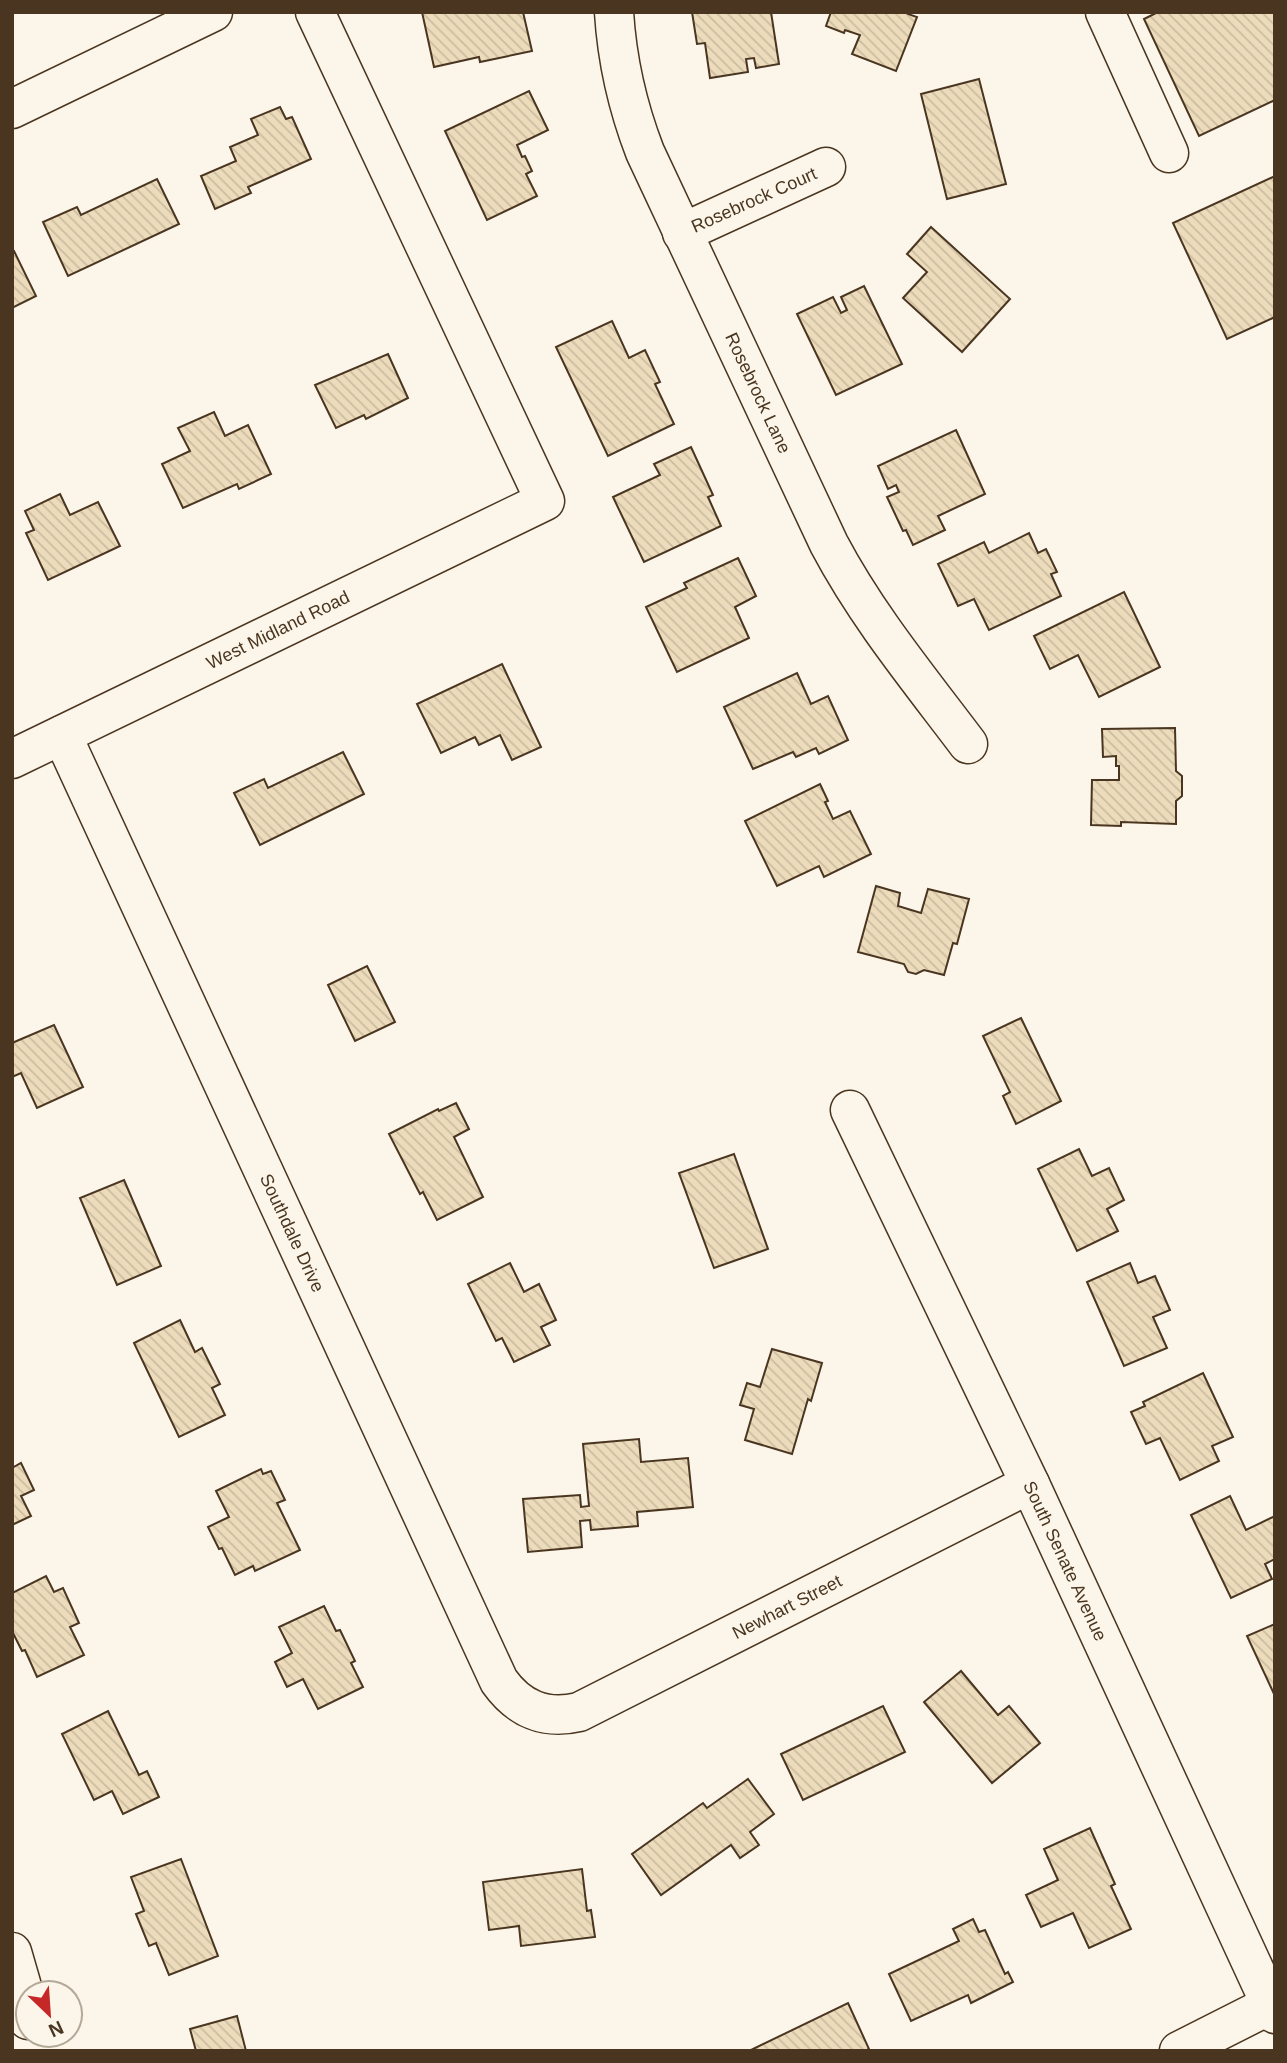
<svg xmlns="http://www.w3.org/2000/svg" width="1287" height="2063" font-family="Arial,sans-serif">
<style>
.building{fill:url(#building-back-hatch);stroke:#4a3520;stroke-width:2}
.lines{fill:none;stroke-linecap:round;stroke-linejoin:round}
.minor-casing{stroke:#4a3520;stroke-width:41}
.minor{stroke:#fbf6e9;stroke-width:38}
.labels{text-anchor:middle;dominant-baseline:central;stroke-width:5;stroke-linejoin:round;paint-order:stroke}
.street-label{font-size:18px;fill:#4a3520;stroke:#fbf6e9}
</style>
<defs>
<pattern id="building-back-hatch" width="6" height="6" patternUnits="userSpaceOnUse" patternTransform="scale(1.75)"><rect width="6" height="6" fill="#ecdcbc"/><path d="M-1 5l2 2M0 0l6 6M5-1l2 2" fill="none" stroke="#ccbda1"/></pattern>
</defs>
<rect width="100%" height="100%" fill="#fbf6e9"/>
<!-- building -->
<g class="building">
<path d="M422,12h101l9,39 -52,11 -1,-5 -45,10z"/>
<path d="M692,12h79l8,52 -23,4 -2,-10 -8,1 2,13 -38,6 -5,-35 -8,1z"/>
<path d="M831,12h78l-1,2 9,3 -21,54 -44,-17 8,-19 -15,-5 -1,3 -18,-7z"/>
<path d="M1158,12h117v88l-76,36 -55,-117z"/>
<path d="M979,79l27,105 -59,15 -26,-105z"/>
<path d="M529,91l19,39 -31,15 5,12 3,-1 7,15 -6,3 11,22 -50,24 -42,-89z"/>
<path d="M280,107l6,12 6,-2 19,42 -63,28 3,6 -36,16 -14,-33 35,-15 -6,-14 28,-12 -7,-16z"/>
<path d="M1275,176v141l-48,22 -54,-116z"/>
<path d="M157,179l22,45 -111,52 -25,-54 34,-15 4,8z"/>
<path d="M931,227l79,72 -48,53 -59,-54 24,-26 -20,-18z"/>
<path d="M14,251l22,45 -24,12v-56z"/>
<path d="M864,286l38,78 -66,31 -39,-81 36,-17 8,16 6,-3 -6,-13z"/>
<path d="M612,321l17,37 16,-8 15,32 -5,2 19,40 -66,32 -52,-109z"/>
<path d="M388,354l20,44 -42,21 -2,-4 -28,13 -21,-43z"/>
<path d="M214,412l11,24 23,-11 23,49 -32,15 -2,-5 -54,24 -21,-44 28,-13 -12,-23z"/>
<path d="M956,430l29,64 -47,22 7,14 -32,15 -7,-15 -3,1 -16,-34 12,-5 -3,-7 -8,4 -10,-23z"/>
<path d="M691,447l22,48 -5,2 13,29 -77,36 -31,-65 47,-22 -6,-11z"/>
<path d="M60,494l10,21 28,-13 22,44 -72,34 -22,-47 8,-3 -9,-19z"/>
<path d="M1029,533l9,20 8,-4 11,23 -6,2 10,22 -72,34 -15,-31 -16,7 -20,-42 46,-22 5,11z"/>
<path d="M738,558l18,38 -21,11 14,31 -72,34 -31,-65 41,-19 -3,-5z"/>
<path d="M1124,592l36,75 -61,30 -21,-42 -28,14 -16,-33z"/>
<path d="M502,664l39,83 -29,13 -12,-25 -21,10 -4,-8 -34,16 -24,-49z"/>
<path d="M797,673l14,31 17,-8 20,44 -29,14 -3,-6 -20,9 -3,-5 -40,17 -29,-62z"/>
<path d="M1175,728l1,43 6,5v20l-6,5v23l-55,-2v4l-30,-1 1,-45h27v-14h-3v-10l-13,1 -1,-28z"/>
<path d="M343,752l21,42 -104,51 -26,-52 30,-14 4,9z"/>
<path d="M820,784l8,17 -3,1 8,17 17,-8 21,43 -47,23 -5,-11 -42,20 -32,-65z"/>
<path d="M876,886l24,7 -2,13 23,7 7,-24 41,10 -12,45 -4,-1 -9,32 -20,-5 -8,4 -8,-2 -4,-8 -46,-12z"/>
<path d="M367,966l28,56 -40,19 -27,-56z"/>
<path d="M1021,1018l40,83 -45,23 -13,-28 7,-4 -27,-56z"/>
<path d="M54,1025l29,62 -46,21 -16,-35 -9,4v-34z"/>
<path d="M456,1103l13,26 -15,8 29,60 -46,23 -14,-28 -3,2 -31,-60 49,-25 1,2z"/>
<path d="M1079,1149l13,27 17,-8 15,32 -17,9 11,22 -41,20 -39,-82z"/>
<path d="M734,1154l34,95 -54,19 -35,-95z"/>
<path d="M124,1180l37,86 -44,19 -37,-87z"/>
<path d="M510,1263l14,29 15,-8 17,36 -15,7 9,18 -36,17 -12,-24 -6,3 -28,-57z"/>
<path d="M1130,1263l8,20 17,-7 15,34 -17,7 14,31 -43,18 -37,-84z"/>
<path d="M180,1320l15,32 7,-4 18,36 -8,4 13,27 -46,22 -45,-94z"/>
<path d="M772,1349l50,14 -11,38 -3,-2 -16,55 -47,-14 9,-31 -14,-4 7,-22 13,4z"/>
<path d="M1203,1373l30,64 -21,9 7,15 -39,19 -20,-42 -14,6 -15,-32 14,-6 -2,-4z"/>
<path d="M639,1439l2,23 47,-4 5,49 -56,5 1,14 -47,4 -1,-10 -10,1 2,26 -54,5 -5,-53 57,-4 1,12 8,-1 -6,-62z"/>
<path d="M21,1463l13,27 -13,6 10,20 -19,9v-57z"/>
<path d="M261,1469l2,5 8,-3 14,29 -8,3 23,47 -45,21 -2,-5 -18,9 -13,-27 -3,1 -11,-22 21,-10 -13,-26z"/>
<path d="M1230,1496l16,34 29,-14v43l-10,5 7,15 -41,19 -40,-83z"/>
<path d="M46,1576l8,16 9,-4 16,35 -9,4 14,28 -47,22 -12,-27 -3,1 -10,-20v-38z"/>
<path d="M324,1606l12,25 4,-1 15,31 -4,2 12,24 -45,22 -15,-30 -16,8 -12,-25 17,-9 -13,-26z"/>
<path d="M1275,1624v72l-28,-60z"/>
<path d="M961,1671l37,44 11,-9 31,37 -48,40 -68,-81z"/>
<path d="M883,1706l22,46 -102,48 -22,-46z"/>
<path d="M108,1711l31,64 8,-4 12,26 -36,17 -11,-23 -18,9 -32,-66z"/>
<path d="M748,1779l26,35 -24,18 9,13 -19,13 -9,-13 -70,50 -29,-41 71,-51 4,5z"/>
<path d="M1090,1828l25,56 -4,2 20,43 -42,19 -16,-35 -32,14 -15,-32 32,-15 -14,-31z"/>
<path d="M181,1859l37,97 -49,19 -13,-32 -7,3 -13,-32 8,-3 -13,-34z"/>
<path d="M582,1869l5,42 4,-1 4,27 -74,9 -2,-20 -30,4 -6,-48z"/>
<path d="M973,1919l6,13 6,-2 20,44 3,-2 5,10 -42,21 -3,-8 -57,26 -22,-47 70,-33 -6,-12z"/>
<path d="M848,2003l21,46 -4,2h-116z"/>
<path d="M237,2016l9,35h-50l-6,-22z"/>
</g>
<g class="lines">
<defs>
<g id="minor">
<path d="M614,12c3,48 14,96 31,140l184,392c38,72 90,135 139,200"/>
<path d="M1105,12l64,141"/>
<path d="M12,109l201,-97"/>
<path d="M682,233l144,-66"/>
<path d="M62,735l437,946c20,28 46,39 80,31l451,-228"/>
<path d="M12,759l533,-258 -230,-489"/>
<path d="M850,1110l180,374 245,530"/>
<path d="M12,1952l13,45 3,23"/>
<path d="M1179,2051l91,-46"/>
</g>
</defs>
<!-- minor casing -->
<use href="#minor" class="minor-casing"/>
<!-- minor -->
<use href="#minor" class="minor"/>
</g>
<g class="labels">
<!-- street labels -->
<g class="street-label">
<text transform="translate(754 200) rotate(-24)">Rosebrock Court</text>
<text transform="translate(758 393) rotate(65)">Rosebrock Lane</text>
<text transform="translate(278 630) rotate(-26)">West Midland Road</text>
<text transform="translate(292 1233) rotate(65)">Southdale Drive</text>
<text transform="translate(1065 1561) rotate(65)">South Senate Avenue</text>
<text transform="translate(787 1607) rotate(-27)">Newhart Street</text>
</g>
</g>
<!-- border -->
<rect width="1287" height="2063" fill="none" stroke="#4a3520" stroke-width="28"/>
<!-- north arrow -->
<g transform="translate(49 2014) rotate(155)"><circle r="33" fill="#fbf6e9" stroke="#b4a999" stroke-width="2"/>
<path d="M0-5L12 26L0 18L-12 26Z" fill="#c62828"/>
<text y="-10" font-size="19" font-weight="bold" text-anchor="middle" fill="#4a3520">N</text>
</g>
</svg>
